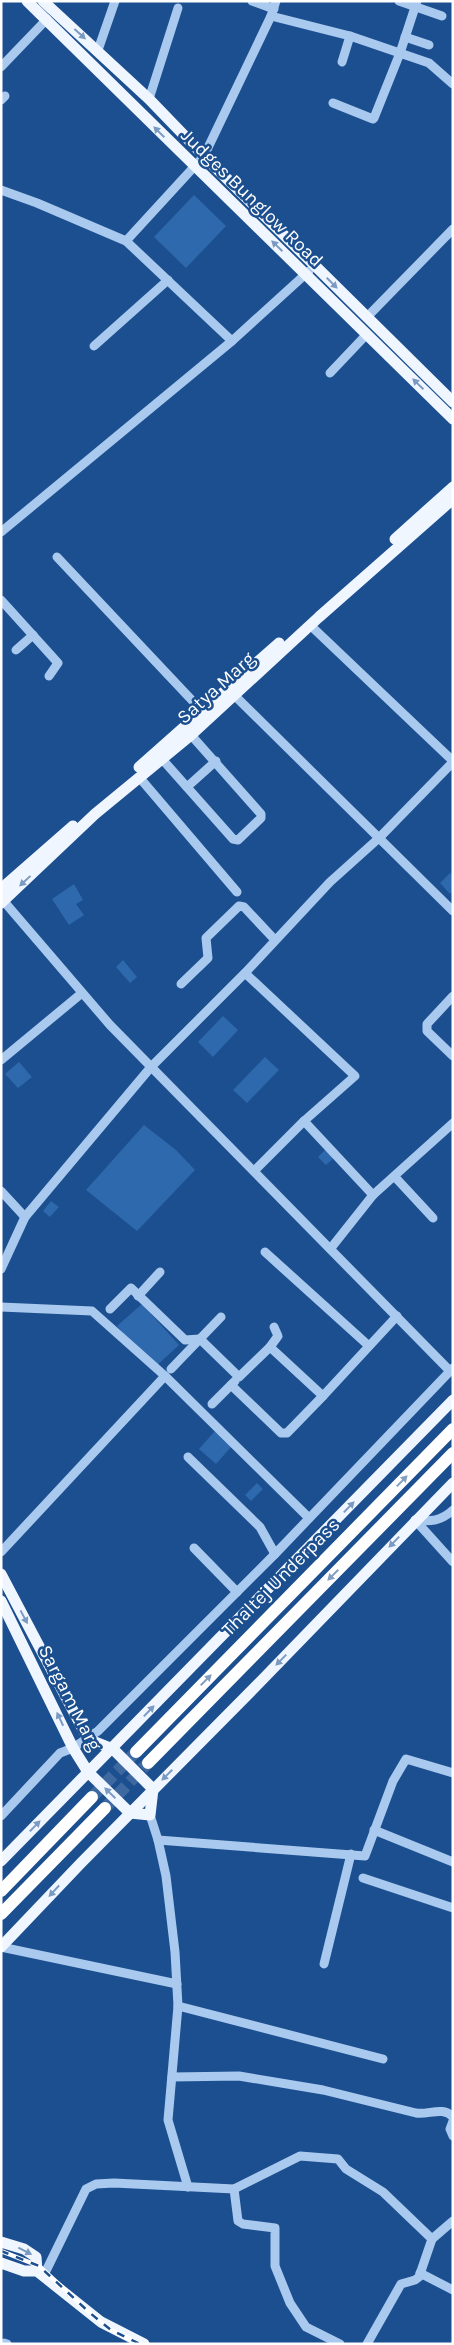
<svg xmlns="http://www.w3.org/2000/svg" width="454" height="2345" font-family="Karla,sans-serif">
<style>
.green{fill:#2e69ad}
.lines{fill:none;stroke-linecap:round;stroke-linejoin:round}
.highway-tunnel{stroke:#3d69a0;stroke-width:12;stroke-dasharray:12 6;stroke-linecap:butt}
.minor{stroke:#a9c9ee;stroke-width:9}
.major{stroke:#f0f6ff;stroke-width:11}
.highway{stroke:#fff;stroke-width:12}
.rail-casing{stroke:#fff;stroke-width:4.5}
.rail{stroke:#1b4f8f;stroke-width:2.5;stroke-dasharray:8;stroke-linecap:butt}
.oneway{fill:#7b9ac1}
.oneway2{fill:#829ec1}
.labels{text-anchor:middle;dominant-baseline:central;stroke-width:5;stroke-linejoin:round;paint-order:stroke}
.street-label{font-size:19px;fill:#fff;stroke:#1b4f8f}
</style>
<rect width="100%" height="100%" fill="#1b4f8f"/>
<!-- green -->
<g class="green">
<path d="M194,195l32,31 -40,42 -32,-31z"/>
<path d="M450,873l3,3v15l-3,3 -10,-11z"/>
<path d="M74,884l9,16 -7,4 8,11 -15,10 -17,-26z"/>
<path d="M123,960l14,17 -7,6 -14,-16z"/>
<path d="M223,1016l15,14 -25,27 -15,-15z"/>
<path d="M265,1057l14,13 -32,33 -14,-13z"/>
<path d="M19,1062l13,15 -14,11 -13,-14z"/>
<path d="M144,1125l32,25 19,20 -58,61 -51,-41z"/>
<path d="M326,1149l9,8 -9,8 -8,-8z"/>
<path d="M51,1201l8,6 -9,10 -7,-6z"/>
<path d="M142,1304l37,41 -25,23 -37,-42z"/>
<path d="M215,1431l17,15 -16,18 -17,-15z"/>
<path d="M257,1483l6,6 -12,12 -6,-6z"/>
</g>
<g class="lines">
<!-- highway-tunnel -->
<g class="highway-tunnel">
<path d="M92,1797l44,-45"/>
<path d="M105,1808l43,-45"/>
</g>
<!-- minor -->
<g class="minor">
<path d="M252,1l22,8"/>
<path d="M399,1l43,15"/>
<path d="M271,16l79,20 79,27 24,21"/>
<path d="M405,37l24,8"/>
<path d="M98,50l17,-49"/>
<path d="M342,62l8,-26"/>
<path d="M1,67l46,-48"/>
<path d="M149,99l29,-91"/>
<path d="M1,100l4,-4"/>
<path d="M333,103l40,16 1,-1 26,-65 17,-52"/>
<path d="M1,190l36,13 89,38 106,100"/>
<path d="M126,241l78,-85 67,-140 5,-15"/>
<path d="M367,317l86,-88"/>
<path d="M94,346l74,-66"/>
<path d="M330,373l37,-39"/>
<path d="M1,532l231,-191 77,-70"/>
<path d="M57,557l146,155"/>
<path d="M1,600l57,63 -9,13"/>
<path d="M310,625l143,136"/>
<path d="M16,650l17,-15"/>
<path d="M230,691l223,220"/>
<path d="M162,759l71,80 5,1 23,-22v-4l-70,-79"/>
<path d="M139,777l98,115"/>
<path d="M187,787l29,-26"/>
<path d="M1,898l109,127 340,346"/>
<path d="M245,973l110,103 -51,45 -50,50"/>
<path d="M181,984l27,-26 -2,-20 33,-32 5,1 31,33"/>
<path d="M453,996l-26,28v7l26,25"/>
<path d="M1,1060l81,-67"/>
<path d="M304,1121l69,74"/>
<path d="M395,1177l38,41"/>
<path d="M1,1191l24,26"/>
<path d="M331,1248l42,-53 80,-72"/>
<path d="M265,1252l104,94"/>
<path d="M1,1269l24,-52 126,-150 94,-94 85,-91 49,-44 74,-76"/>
<path d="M138,1296l22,-24"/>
<path d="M1,1307l91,4 73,65"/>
<path d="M110,1309l21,-21 54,52 15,-1 39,38 31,-30 53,49 74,-80"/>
<path d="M270,1347l8,-11 -4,-9"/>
<path d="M171,1369l50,-52"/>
<path d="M231,1385l50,48h6l36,-37"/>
<path d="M212,1404l23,-23"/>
<path d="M188,1457l72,70 15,27"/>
<path d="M415,1520l38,42"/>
<path d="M415,1520c16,2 26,1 38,-10"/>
<path d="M194,1548l43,44"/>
<path d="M1,1552l164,-176 144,142"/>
<path d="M150,1815l8,25 207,16 28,-75 13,-22 47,14"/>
<path d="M1,1816l59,-63 13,-5 25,-17 177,-177 178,-186"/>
<path d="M374,1830l79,32"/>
<path d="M158,1840l8,36 9,76 3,54 -10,114 20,67"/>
<path d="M363,1878l90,30"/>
<path d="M1,1947l176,37"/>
<path d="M324,1964l27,-110"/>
<path d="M178,2006l205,53"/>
<path d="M172,2077l67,-1 84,14 93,23c13,2 27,-7 37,4"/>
<path d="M453,2121l-3,8 3,7"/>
<path d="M234,2189l4,32 5,3 32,4v38l15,37 16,24 34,17"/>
<path d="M432,2239l21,-18"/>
<path d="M420,2273l33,17"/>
<path d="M44,2275l42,-86 10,-5 18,-1 120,6 66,-33 38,3 8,10 37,23 49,47 -13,38 -4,3 -14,4 -34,60"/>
<path d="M4,2343l3,1"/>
</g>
<!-- major -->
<g class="major">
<path d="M27,1l426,418"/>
<path d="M43,1l106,98 55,57 249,246"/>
<path d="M395,539l58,-52"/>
<path d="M139,767l140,-124"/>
<path d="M1,889l72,-63"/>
<path d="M1,903l94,-89 96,-79 128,-118 134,-118"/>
<path d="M1,1574l87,165 25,10 40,40 -3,26 -20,-2 -42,-41 -15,-24 -72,-147"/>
<path d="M1,1861l452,-461"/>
<path d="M1,1947l80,-84 180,-182 192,-198"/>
<path d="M1,2242l23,7 12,8 1,14"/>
<path d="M1,2263l23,8h13l64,51 43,22"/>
</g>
<!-- highway -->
<g class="highway">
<path d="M136,1752l317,-323"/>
<path d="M148,1763l305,-310"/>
<path d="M1,1891l91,-94"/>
<path d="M1,1914l104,-106"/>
</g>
<defs>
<path id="rail" d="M1,2251l38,15 51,47 21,17 29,14"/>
</defs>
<!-- rail casing -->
<use href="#rail" class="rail-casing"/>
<!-- rail -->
<use href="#rail" class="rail"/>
</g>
<!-- one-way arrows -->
<defs><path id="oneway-solid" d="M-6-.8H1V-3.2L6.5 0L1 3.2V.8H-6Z" transform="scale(1.25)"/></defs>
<g class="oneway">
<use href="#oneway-solid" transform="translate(80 34) rotate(42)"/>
<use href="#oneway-solid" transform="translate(159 132) rotate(-135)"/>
<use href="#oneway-solid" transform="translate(277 246) rotate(-136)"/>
<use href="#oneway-solid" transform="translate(332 283) rotate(45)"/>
<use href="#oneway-solid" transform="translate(418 384) rotate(-136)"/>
<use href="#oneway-solid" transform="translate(25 881) rotate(137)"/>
<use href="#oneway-solid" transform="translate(349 1507) rotate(-46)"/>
<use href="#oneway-solid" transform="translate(394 1542) rotate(134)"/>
<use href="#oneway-solid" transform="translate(24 1617) rotate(62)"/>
<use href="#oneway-solid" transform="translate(281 1660) rotate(134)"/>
<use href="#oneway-solid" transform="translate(149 1711) rotate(-46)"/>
<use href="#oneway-solid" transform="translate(60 1719) rotate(-115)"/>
<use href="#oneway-solid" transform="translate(167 1775) rotate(135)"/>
<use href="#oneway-solid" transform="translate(110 1793) rotate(-136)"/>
<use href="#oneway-solid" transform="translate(35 1826) rotate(-46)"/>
<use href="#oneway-solid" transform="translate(54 1891) rotate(133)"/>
<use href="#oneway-solid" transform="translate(25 2251) rotate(27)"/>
</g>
<g class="oneway2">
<use href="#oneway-solid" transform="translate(402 1481) rotate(-46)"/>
<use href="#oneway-solid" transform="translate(333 1575) rotate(135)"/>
<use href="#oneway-solid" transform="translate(206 1680) rotate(-45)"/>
</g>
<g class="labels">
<!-- street labels -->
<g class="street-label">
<text transform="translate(252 198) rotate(44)">Judges Bunglow Road</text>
<text transform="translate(216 688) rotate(-42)">Satya Marg</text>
<text transform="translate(281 1577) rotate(-45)">Thaltej Underpass</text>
<text transform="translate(70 1698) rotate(63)">Sargam Marg</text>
</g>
</g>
<!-- border -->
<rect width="454" height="2345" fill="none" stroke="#ffffff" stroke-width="5"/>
</svg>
